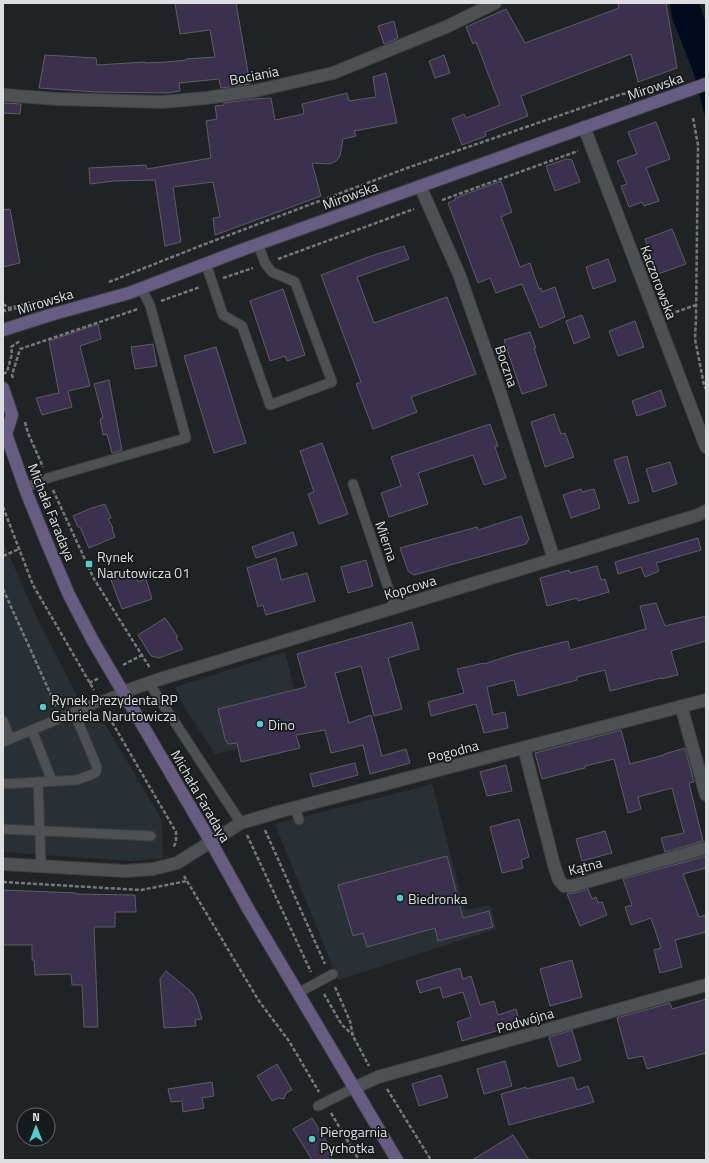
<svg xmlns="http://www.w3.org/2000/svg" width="709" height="1163" font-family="'Titillium Web',sans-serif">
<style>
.built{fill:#283035}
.water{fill:#000b1e}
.building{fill:#3b314e;stroke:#5e5d61}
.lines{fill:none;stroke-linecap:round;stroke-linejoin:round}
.lane-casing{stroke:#3c3e41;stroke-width:11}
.street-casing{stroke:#3c3e41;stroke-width:14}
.secondary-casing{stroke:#3c3e41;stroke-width:14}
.path{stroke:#76787a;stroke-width:2.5;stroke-dasharray:4 2;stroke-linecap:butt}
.lane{stroke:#4d5153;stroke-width:9}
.street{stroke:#4d5153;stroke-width:12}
.secondary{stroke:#675d82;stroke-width:12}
.poi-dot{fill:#54cdc7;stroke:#171a1c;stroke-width:1.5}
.labels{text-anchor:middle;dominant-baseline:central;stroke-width:3.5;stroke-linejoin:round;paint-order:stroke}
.street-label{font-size:14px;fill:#dcdedf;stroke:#171a1c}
.poi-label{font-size:14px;fill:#dcdedf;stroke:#171a1c;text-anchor:start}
</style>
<rect width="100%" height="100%" fill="#202326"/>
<!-- built -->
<g class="built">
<path d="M3,542l35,78 52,101 15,3 57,96 1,38 -33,3 -127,-9z"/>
<path d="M285,652l20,80 -4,2 -86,20 -32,-49 -8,-18z"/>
<path d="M432,784l33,126 26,-5 5,24 -158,51 -63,-156z"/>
</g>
<!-- water -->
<path class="water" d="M670,3h29l7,19v99l-12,-47 -22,-56z"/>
<!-- building -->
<g class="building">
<path d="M175,3h61l14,81 -29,4 -2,-9 -40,4 1,8 -13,2 -71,-1 -57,-4 6,-33 51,3 1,7 48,-3v1l22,-1 19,-2v-1l29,-2 -5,-27 -30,4z"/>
<path d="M618,3h48l11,65 -39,14 -7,-28 -110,42 7,20 -43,16 1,4 -24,9 -10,-26 12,-5 2,4 34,-13 -24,-63 -3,2 -7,-17 40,-18 19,34 94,-35z"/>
<path d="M394,21l4,17 -14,6 -6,-18z"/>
<path d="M444,55l6,18 -15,5 -6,-17z"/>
<path d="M386,73l11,50 -43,8 2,5 -13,3 -3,17 -4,5 -6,3 -18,-1 9,33 -27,10 -79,29 -2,-17 7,-1 -7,-35 -40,5 8,55 -16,4 -10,-66 -41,1 -24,3 -1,-16 57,-3 1,4 64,-11 -5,-37 11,-2 -2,-13 9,-1v-2l29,-4 18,-1 4,22 29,-6 -2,-10 45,-11 2,8 27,-4 -3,-20z"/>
<path d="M3,103l18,1 -1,10 -17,-1z"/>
<path d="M656,122l14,37 -24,9 13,33 -15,5 -2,-4 -13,5 -8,-21 6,-2 -10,-23 20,-7 -9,-22z"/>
<path d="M566,159l6,1 8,22 -25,9 -9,-25z"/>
<path d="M501,181l11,31 -11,5 19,50 10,-4 9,26 2,-1 1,4 13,-5 10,30 -25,11 -18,-44 -26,9 -6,-15 -12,5 -30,-80 7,-3v-2z"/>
<path d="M10,209l10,54 -17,4v-57z"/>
<path d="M672,229l14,35 -28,10 -13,-35z"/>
<path d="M404,246l5,13 -52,18 17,46 73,-26 29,77 -65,23 6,15 -44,17 -17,-45 5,-2 -40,-107 53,-20z"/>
<path d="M608,259l8,22 -23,8 -7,-22z"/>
<path d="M283,289l22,66 -18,6 -2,-5 -15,5 -20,-60z"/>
<path d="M582,315l8,22 -16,7 -8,-23z"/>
<path d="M635,321l9,26 -26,9 -9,-25z"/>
<path d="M98,324l3,15 -21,7 10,40 -22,5 4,16 -30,8 -6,-17 23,-5 -10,-52z"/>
<path d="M530,332l6,16h-2l13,38 -25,8 -18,-54z"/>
<path d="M153,344l4,22 -22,3 -4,-22z"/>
<path d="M216,347l30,96 -32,10 -30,-97z"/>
<path d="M109,380l13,70 -10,3 -5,-19 -4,1 -3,-16 3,-1 -9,-34z"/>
<path d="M661,390l5,16 -29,10 -5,-15z"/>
<path d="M554,414l7,20 4,-1 9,24 -29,10 -14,-45z"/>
<path d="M490,424l8,22 -3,1 11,31 -22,7 -11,-30 -55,18 10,31 -39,13 -8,-24 20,-7 -10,-29z"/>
<path d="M322,443l26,71 -29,10 -11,-30 6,-2 -14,-41z"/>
<path d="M627,456l12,45 -10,3 -15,-44z"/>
<path d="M670,462l7,22 -24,8 -7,-23z"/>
<path d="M581,489l1,3 12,-3 6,19 -29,10 -8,-23z"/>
<path d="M105,504l6,14 -3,1 5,9 -1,1 3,8 -26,11 -9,-21h-2l-5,-11 16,-7z"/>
<path d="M521,516l8,23 -3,5 -112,31 -6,-4 -8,-23 77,-21 1,3z"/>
<path d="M293,532l4,13 -41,13 -4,-11z"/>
<path d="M698,538l3,12 -45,13 3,8 -14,6 -4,-10 -23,7 -3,-12z"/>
<path d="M276,558l5,22 26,-7 8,28 -49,14 -3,-10 -5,2 -11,-39z"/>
<path d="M366,560l7,26 -25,7 -7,-26z"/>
<path d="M597,566l4,14 4,-1 4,13 -31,9 -1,-3 -30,8 -7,-28 29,-8 1,3z"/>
<path d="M134,572l4,10 8,-3 6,20 -30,10 -11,-29z"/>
<path d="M656,603l9,23 41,-10v25l-35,10 7,24 -17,4v-1l-51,13 -5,-21 -28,7v3l-59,16 -4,-16 -27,7 6,28 12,-3 3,16 -24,5 -8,-29 -45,12 -3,-14 36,-9 -7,-24 27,-6v1l31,-10 53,-13 2,9 76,-21 -6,-23z"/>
<path d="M165,618l13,19 -2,1 7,11 -24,9 -8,-2 -13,-21z"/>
<path d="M412,622l7,27 -31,9 14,51 -28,7 -13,-50 -26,7 14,50 22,-8 11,41 24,-7 4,14 -40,11 -7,-29 -32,8 -6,-23 -29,5 4,13 -59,14 -4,-19 -9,1 -3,-5 -7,-30 88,-22 -9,-33z"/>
<path d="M621,730l9,34 34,-9v-1l21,-6 9,34 -5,1 14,58 -38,11 -4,-14 23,-5 -12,-45 -34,9 3,12 -13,4 -14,-54 -29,7v2l-43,11 -7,-26z"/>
<path d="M355,763l3,12 -45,12 -3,-13z"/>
<path d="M506,765l6,26 -25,5 -7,-24z"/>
<path d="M519,819l10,38 -8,3 2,8 -21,5 -12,-46z"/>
<path d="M605,831l7,22 -30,8 -6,-22z"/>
<path d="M447,856l16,62 26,-7 4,16 -55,14 -3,-13 -68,19 -4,-14 -10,3 -15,-51z"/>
<path d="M706,856v12l-23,6 16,43 7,-2v17l-31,8 7,27 -22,6 -6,-23 7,-2 -10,-30 -20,7 -6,-18 7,-2 -9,-26z"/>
<path d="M588,889l4,10 4,-2 2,6 4,-1 5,13 -27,11 -13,-32 7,-1z"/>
<path d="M3,890l73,3v1l59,1 1,17h-21v15h-21l4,100h-14l-2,-42h-10l-1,-11 -36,1 -1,-15h-2v-15h-29z"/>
<path d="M572,960l10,37 -32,9 -10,-37z"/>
<path d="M460,968l3,11 8,-3 9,29 14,-4 4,14 18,-6 4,15 -58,17 -5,-19 14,-5 -8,-25 -20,6 -3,-11 -20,6 -4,-12z"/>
<path d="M166,971l23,19 4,4 4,8 5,17 -7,1 1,6 -32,2 -4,-49z"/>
<path d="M706,999v54l-59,16 -4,-13 -15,3 -11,-41 53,-15 2,6z"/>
<path d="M572,1030l9,30 -23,7 -9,-30z"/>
<path d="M505,1061l7,25 -28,8 -7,-25z"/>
<path d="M277,1064l15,26 -6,3 -2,6 -6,-1 -6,3 -15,-25z"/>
<path d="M441,1075l7,22 -29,9 -7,-22z"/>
<path d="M573,1077l4,13 11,-4 6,16 -85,23 -8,-31 25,-7v2z"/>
<path d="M212,1082l2,14 -12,2 2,10 -21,4 -1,-11 -11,1 -3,-13z"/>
<path d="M312,1118l16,26 -4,2 9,14h-21l-19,-31z"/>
<path d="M513,1135l16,25h-57z"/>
</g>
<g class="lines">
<defs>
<g id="lane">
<path d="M206,264l17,51 19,11 28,79 62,-23 -37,-100 -23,-10 -7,-9 -7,-19"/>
<path d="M353,484l42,124"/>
<path d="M25,488l23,-10 138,-40 -36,-133 -9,-17"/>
<path d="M149,683l92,140"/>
<path d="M3,721l7,18"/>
<path d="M32,730l20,51"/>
<path d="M3,742l120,-50"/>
<path d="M38,782l3,84"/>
<path d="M3,784l73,-4 17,-6 3,-2 1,-5 -23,-55"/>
<path d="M295,807l4,13"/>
<path d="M3,829l148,7"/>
<path d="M298,993l35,-19"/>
<path d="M318,1106l36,-18"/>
</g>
<g id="street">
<path d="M3,95l55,4 104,3 44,-4 49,-7 78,-18 113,-46 49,-24"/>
<path d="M584,127l122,320"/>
<path d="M420,186l39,88 39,112 56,173"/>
<path d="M123,692l34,-12 541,-165 8,-4"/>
<path d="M681,706l25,89"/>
<path d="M524,748l30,117 5,15 5,6h8l134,-38"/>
<path d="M3,864l122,7 28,-2 24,-6 64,-40 37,-11 428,-112"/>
<path d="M354,1088l24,-11 328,-92"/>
</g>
<g id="secondary">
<path d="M3,330l47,-15 79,-22 118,-45 459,-164"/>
<path d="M3,388l9,27 -6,19"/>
<path d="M3,432l3,2 21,60 20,49 22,52 24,46 118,201 39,70 147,248"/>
</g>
</defs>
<!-- lane casing -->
<use href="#lane" class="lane-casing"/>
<!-- street casing -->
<use href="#street" class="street-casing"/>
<!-- secondary casing -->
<use href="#secondary" class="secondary-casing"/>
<!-- path -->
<g class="path">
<path d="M693,118l5,27 -2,174 -1,20 9,46 2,4"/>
<path d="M442,200l136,-49"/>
<path d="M278,259l136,-50"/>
<path d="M223,278l30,-10"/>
<path d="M109,282l91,-36 207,-78 215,-74 13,-1"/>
<path d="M161,301l39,-14"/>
<path d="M3,304l6,4 49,-12"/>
<path d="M3,309l2,2 16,-4"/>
<path d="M670,314l26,-9"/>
<path d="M3,374l4,-2 5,-18 -1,-7 9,-6"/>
<path d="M13,378l-1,-3 8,-26 118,-40"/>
<path d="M25,422l3,11 15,34"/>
<path d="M53,490l41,89 56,89"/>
<path d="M3,507l30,78 61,105"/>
<path d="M3,556l16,-7"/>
<path d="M3,589l53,117"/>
<path d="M123,665l19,-10"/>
<path d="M89,683l10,-5"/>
<path d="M106,712l70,120v10l-3,6"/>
<path d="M265,830l60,134"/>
<path d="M247,835l64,137"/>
<path d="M184,876l75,125 30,40 30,51"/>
<path d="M3,882l138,8 46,-9"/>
<path d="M335,987l15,34 3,15 16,30"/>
<path d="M324,994l18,31 11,10"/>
<path d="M387,1089l44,71"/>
<path d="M331,1113l28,47"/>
</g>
<!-- lane -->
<use href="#lane" class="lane"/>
<!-- street -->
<use href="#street" class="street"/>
<!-- secondary -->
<use href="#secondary" class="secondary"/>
</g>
<!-- markers -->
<g class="poi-dot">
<rect x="85" y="560" width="8" height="8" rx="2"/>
<circle cx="43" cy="707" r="4"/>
<circle cx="260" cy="724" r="4"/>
<circle cx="400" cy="898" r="4"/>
<circle cx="312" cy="1139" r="4"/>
</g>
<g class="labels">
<!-- street labels -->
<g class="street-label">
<text transform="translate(254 75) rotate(-11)">Bociania</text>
<text transform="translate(655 86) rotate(-19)">Mirowska</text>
<text transform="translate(350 195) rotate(-20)">Mirowska</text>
<text transform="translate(659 282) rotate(69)">Kaczorowska</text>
<text transform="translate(45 301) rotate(-17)">Mirowska</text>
<text transform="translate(507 366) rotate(71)">Boczna</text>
<text transform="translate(52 512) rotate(68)">Michała Faradaya</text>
<text transform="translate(387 541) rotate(71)">Mierna</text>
<text transform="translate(410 587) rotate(-17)">Kopcowa</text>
<text transform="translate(453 751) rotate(-15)">Pogodna</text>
<text transform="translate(201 796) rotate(60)">Michała Faradaya</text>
<text transform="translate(585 866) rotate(-14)">Kątna</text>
<text transform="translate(525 1020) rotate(-16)">Podwójna</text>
</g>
<!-- poi labels -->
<g class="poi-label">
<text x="97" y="556">Rynek<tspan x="97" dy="16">Narutowicza 01</tspan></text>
<text x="51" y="699">Rynek Prezydenta RP<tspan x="51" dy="16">Gabriela Narutowicza</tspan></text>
<text x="268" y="724">Dino</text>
<text x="408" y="898">Biedronka</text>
<text x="320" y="1131">Pierogarnia<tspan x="320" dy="16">Pychotka</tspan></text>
</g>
</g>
<!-- border -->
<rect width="709" height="1163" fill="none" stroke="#dcdedf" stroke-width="8"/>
<!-- north arrow -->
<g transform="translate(36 1127)"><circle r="19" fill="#171a1c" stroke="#66686a"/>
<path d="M0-3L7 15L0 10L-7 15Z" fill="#54cdc7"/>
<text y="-6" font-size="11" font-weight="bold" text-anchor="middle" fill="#dcdedf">N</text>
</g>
</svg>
